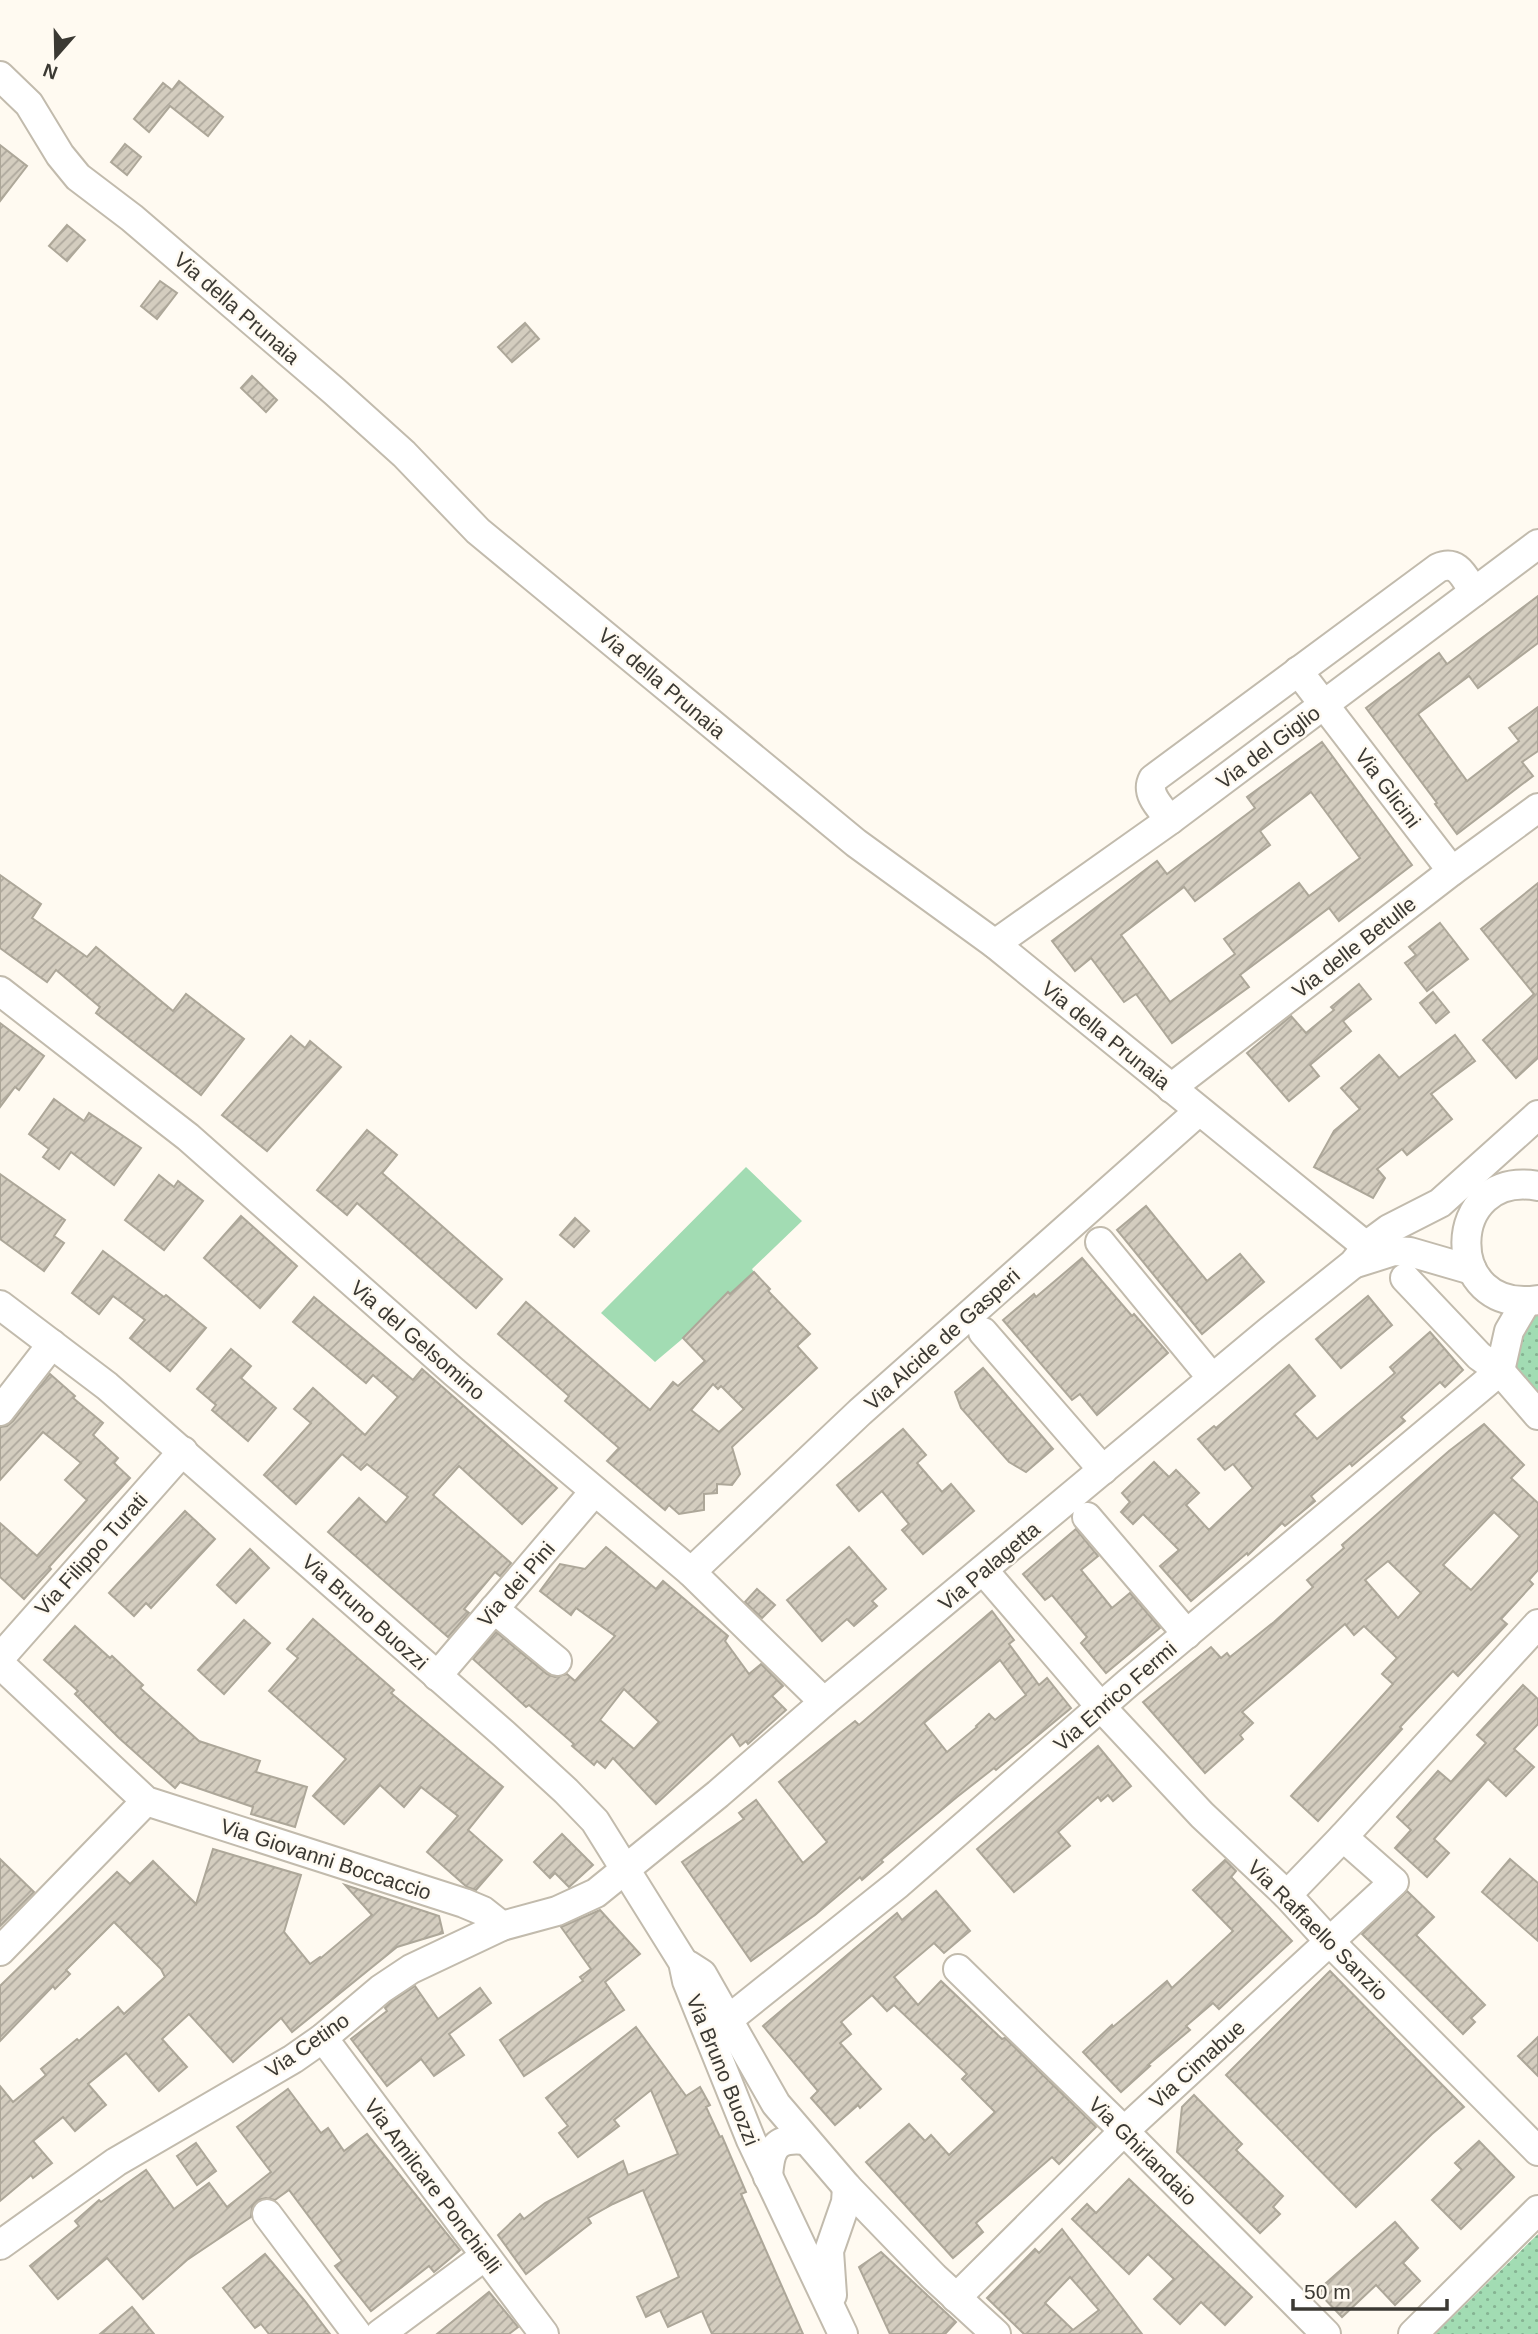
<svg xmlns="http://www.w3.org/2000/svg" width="1538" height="2334" font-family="Helvetica,sans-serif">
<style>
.park{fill:url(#park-dots)}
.pitch{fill:#a2dcb3}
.building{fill:url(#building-hatch);stroke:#ada799;stroke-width:2;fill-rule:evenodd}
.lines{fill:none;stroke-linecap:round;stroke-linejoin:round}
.minor-casing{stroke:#c2bbad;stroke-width:32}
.minor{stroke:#fff;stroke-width:28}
.labels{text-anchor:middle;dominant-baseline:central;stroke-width:5;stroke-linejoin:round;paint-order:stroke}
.street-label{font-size:21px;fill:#3b3933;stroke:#fffaf1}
</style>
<defs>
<pattern id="park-dots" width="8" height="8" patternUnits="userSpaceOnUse" patternTransform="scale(1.75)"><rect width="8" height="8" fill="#a2dcb3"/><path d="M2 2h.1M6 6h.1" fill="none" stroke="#85b392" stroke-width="1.8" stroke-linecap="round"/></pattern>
<pattern id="building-hatch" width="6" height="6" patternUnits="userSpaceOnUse" patternTransform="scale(1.75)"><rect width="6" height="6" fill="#d4cdbf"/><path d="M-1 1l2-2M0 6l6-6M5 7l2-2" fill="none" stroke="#ada79c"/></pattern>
</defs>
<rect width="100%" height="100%" fill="#fffaf1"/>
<!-- park -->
<g class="park">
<path d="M1538,1300v115l-35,-62z"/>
<path d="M1538,2234v100h-103z"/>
</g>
<!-- pitch -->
<path class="pitch" d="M746,1167l56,54 -50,48 2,3 -24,22 -2,-2 -47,48 -26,22 -54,-49z"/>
<!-- building -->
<g class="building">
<path d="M179,81l44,36 -15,19 -38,-30 -21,26 -15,-13 29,-36 9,7z"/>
<path d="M125,144l16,13 -14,18 -16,-13z"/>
<path d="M0,145l27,21 -27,35z"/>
<path d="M67,225l18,15 -18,21 -18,-15z"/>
<path d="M160,281l17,12 -20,26 -16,-13z"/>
<path d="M525,323l14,16 -27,23 -14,-15z"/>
<path d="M252,376l25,24 -11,12 -25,-24z"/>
<path d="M1538,596v47l-60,45 -9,-12 -51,38 49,67 52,-40 -10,-13 29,-21v44l-16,11 11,14 -76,58 -22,-30 2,-1 -71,-95 73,-55 8,11z"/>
<path d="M1322,742l90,123 -73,56 -10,-13 -89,67 9,12 -77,56 -36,-49 -12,8 -33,-44 -16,13 -23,-30 105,-80 10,13 88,-66 -8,-11zM1311,792l49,66 -51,38 -10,-13 -75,56 11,15 -65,48 -49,-67 63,-48 11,14 75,-56 -10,-14z"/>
<path d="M0,875l41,29 -9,14 55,39 9,-10 77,64 13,-17 58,45 -43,56 -105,-82 4,-6 -44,-37 -9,12 -47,-34z"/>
<path d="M1538,883v175l-22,20 -33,-38 51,-46 -53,-65z"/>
<path d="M1440,923l28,36 -41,32 -22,-28 11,-8 -7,-8z"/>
<path d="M1359,984l12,15 -28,22 8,10 -41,34 9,11 -30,25 -42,-48 44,-37 15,17 28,-23 -3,-3z"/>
<path d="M1433,992l16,20 -13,11 -16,-20z"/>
<path d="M0,1023l44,33 -25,34 -4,-3 -15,20z"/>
<path d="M1455,1035l20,26 -44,33 21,25 -45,36 -5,-6 -25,20 8,9 -12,20 -59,-31 20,-36 26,-22 -19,-21 38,-33 20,23z"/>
<path d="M291,1036l14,12 5,-7 31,26 -74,84 -45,-36z"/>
<path d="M54,1099l30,22 5,-8 52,35 -27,37 -43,-33 -12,17 -16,-12 6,-8 -20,-15z"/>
<path d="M367,1130l30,25 -15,18 120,106 -26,29 -119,-105 -10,12 -30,-25z"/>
<path d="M0,1174l65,46 -11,16 10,7 -20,28 -44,-32z"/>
<path d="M159,1175l15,12 4,-6 25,20 -39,49 -39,-30z"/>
<path d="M1146,1206l61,75 33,-27 24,28 -62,52 -85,-104z"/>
<path d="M241,1216l56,50 -37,42 -56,-50z"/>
<path d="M575,1218l14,13 -15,16 -14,-12z"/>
<path d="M103,1251l61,46 2,-2 40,33 -36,43 -40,-33 15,-18 -32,-24 -14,18 -27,-21z"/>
<path d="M1082,1258l50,58 2,-2 34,39 -71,62 -17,-21 -8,6 -69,-80 31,-26 2,3z"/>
<path d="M754,1272l16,17 -2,2 42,43 -13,12 20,22 -85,79 8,27 -8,11 -15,-1v9l-13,1v16l-25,4 -10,-9 -4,5 -58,-49 12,-13 -54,-47 4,-5 -71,-62 28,-32 124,108 23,-28 5,4 27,-25 -22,-23 45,-46 2,2zM713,1384l5,5 3,-3 23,23 -25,23 -28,-22z"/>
<path d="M1368,1296l24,29 -51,43 -25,-29z"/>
<path d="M314,1297l99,83 9,-11 135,119 -35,36 -63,-58 -26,29 78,68 -11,13 -5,-4 -31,37 5,4 -21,24 -120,-105 31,-34 27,25 22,-26 -41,-33 -6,6 -19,-16 -46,50 -32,-29 47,-52 -17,-14 19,-21 52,47 33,-38 -25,-22 -7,8 -73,-61z"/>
<path d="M1430,1332l33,38 -18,17 -5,-5 -39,35 4,4 -53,45 -2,-3 -39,33 4,5 -30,25 -3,-3 -34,32 -1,-2 -56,48 -31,-35 19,-16 -36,-36 -10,10 -12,-12 9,-10 -8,-9 32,-31 15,15 7,-7 23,23 -13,12 23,25 44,-42 -20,-24 -8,6 -27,-31 16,-13 2,2 73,-63 26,31 -21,18 23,25 78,-66 -5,-6z"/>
<path d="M231,1349l20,17 -10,12 35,30 -28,33 -36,-31 4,-5 -19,-16z"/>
<path d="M983,1368l70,81 -27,23 -17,-10 -48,-54 -6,-16z"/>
<path d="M50,1374l25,22 -2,2 30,25 -10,12 25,23 -4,5 16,15 -81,89 2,2 -27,30 -24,-22v-54l37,33 50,-56 -22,-20 16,-17 -38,-31 -43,48v-53l7,-1 6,-5z"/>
<path d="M1484,1424l40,41 -13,13 27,25v67l-9,10 4,4 -32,35 6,5 -49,52 -5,-5 -53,56 2,2 -84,92 -27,-25 102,-112 -11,-10 15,-16 -33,-32 -10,9 -9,-11 -103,88 11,11 -13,12 3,4 -38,34 -62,-71 68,-55 10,11 6,-5 3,4 44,-35 39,-35 -6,-7 37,-32 -2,-3 107,-94zM1494,1512l26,24 -49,54 -28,-25zM1388,1561l33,32 -23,25 -33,-38z"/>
<path d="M903,1429l23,26 -9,8 25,29 9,-8 23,27 -51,43 -21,-24 7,-6 -27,-33 -23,20 -22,-26z"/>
<path d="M185,1511l30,28 -64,69 -5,-5 -12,13 -25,-23z"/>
<path d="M1076,1529l22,27 -17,14 31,38 18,-15 30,35 -54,45 -25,-30 6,-6 -35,-42 -7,5 -22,-26z"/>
<path d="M606,1547l50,42 7,-8 65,55 -3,5 24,33 12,-10 22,22 -11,10 14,14 -38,34 -2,-3 -6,5 -8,-12 -76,70 -43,-46 -8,10 -8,-7 -3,4 -22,-19 2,-2 -45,-39 -3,2 -53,-48 23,-27 51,42 8,3 12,-3 8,7 40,-45 -39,-28 -5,7 -31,-24 20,-27 25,5zM624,1689l35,33 -25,27 -34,-29z"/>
<path d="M849,1547l37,42 -14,12 5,5 -23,20 -7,-7 -25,22 -35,-41z"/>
<path d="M250,1549l19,19 -33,35 -19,-18z"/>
<path d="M757,1589l18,16 -13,13 -17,-16z"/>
<path d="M992,1611l22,29 -5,4 30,41 8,-7 24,30 -75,62 -2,-2 -37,29 -76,63 2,2 -21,18 -2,-3 -45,38 -64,46 -69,-99 62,-43 -5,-6 17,-13 47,63 24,-21 -48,-60 76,-61 4,4zM1000,1660l26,35 -31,25 -6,-6 -13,12 1,1 -30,25 -23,-29z"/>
<path d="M313,1619l81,71 -3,3 112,94 -35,43 34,30 -26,30 -9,-3 -40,-35 31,-36 -37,-29 -17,20 -24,-22 -36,39 -31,-28 33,-37 -77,-68 29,-33 -11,-9z"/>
<path d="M244,1620l26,23 -46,51 -26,-24z"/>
<path d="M75,1626l35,32 2,-2 31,29 -3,3 59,53 61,20 -4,11 51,15 -12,40 -44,-13 2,-7 -73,-25 -5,6 -56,-50 -44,-44 3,-3 -34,-31z"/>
<path d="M1523,1685l15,14v25l-24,25 20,18 -28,29 -18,-17 -54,60 15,14 -22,24 -32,-29 16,-18 -14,-13 41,-46 13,11 35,-39 -9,-8z"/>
<path d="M1098,1746l33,40 -18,15 -5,-6 -7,6 -3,-4 -40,35 12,14 -56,46 -37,-43z"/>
<path d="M562,1834l31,31 -24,22 -14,-14 -5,5 -16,-16z"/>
<path d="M213,1849l88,26 -17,57 26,32 10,-7 1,1 51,-43 -27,-30 94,31 4,17 -46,14 -105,85 -11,-14 -48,44 -44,-48 -27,25 25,28 -28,24 -33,-38 -38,31 18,21 -31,26 -12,-14 -30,24 19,22 -19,15 -2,-3 -31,26v-115l13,16 33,-27 -5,-6 36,-30 2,2 39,-34 6,7 41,-37 -4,-8 -47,-47 -48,48 4,4 -15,15 -2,-3 -53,55v-55l117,-114 13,12 23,-23 43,43z"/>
<path d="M0,1859l34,33 -34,34z"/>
<path d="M1510,1859l28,24v58l-56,-49z"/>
<path d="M1225,1860l11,11 -5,6 61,64 -73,68 -6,-6 -27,23 4,4 -42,35 2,1 -29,26 -38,-40 29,-27 1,2 54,-46 5,7 61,-57 -40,-41z"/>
<path d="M936,1891l34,40 -26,22 -10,-10 -40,34 24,28 23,-24 61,58 3,-1 91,89 -37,37 -7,-7 -76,66 7,9 -30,26 -87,-96 43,-38 16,17 6,-6 18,20 46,-43 -33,-33 5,-5 -73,-69 -7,6 -15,-16 -31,27 10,12 -11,9 41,46 -21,19 -2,-3 -23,20 -24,-27 7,-7 -55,-65 134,-113 5,7z"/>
<path d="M1407,1891l27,26 -18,18 69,70 -14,13 4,4 -12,12 -101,-100z"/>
<path d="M600,1910l40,44 -35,28 19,28 -100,66 -24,-36 83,-59 -3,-4 11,-8 -30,-42z"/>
<path d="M1330,1971l134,136 -32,27 -76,73 -130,-132z"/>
<path d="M415,1986l23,33 42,-31 11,15 -42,31 15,21 -30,21 -13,-17 -34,27 -36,-47 36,-28 -2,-3 6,-6z"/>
<path d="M636,2027l50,69 14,-9 10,18 -4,2 14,30 2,-1 24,56 -5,2 62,140h-91l-10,-23 -34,16 -8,-17 -14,7 -9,-20 42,-20 -36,-87 -30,14 -25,14 3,5 -65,51 -28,-39 22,-21 4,5 21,-16 78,-42 5,14 50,-21 -27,-64 -37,30 5,6 -41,31 -19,-24 9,-7 -22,-28z"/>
<path d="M1538,2037v39l-20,-20z"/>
<path d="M288,2089l33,44 7,-5 16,23 23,-17 93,116 -26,22 -5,-6 -58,45 -36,-45 7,-5 -53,-71 -14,10 -9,-2 -8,2 -6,7 -1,10 -64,43 -44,39 -36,-41 -49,41 -28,-33 49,-40 -4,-5 24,-21 2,2 45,-32 28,39 35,-26 18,24 44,-35 -34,-45z"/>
<path d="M1194,2095l48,49 -6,6 47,46 -10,11 7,7 -20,19 -83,-81 5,-45z"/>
<path d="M1479,2141l35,36 -53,52 -29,-29 30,-30 -7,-7z"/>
<path d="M196,2143l20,28 -19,14 -20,-29z"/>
<path d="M1129,2179l123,118 -27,28 -24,-23 -21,22 -26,-25 20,-20 -26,-25 -19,20 -57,-55 15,-15 9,9z"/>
<path d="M1395,2222l23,26 -15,15 17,18 -25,24 -19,-20 -34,32 -25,-26z"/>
<path d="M1062,2229l44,58 36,47h-118l-37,-36 48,-49 4,4zM1070,2277l29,33 -26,20 -28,-27z"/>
<path d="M881,2252l75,70 -11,12h-55l-31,-67z"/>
<path d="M265,2254l39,46 26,34h-61l-8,-10 -6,4 -32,-40z"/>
<path d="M489,2292l29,35 -9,7h-72z"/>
<path d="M132,2307l22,27h-54z"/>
</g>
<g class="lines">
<defs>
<g id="minor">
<path d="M0,76l29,28 31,51 18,22 54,41 202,173 70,63 74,77 378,312 139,101 371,302"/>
<path d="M1298,671l154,200"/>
<path d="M1170,820c-9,-12 -25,-26 -17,-41l285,-211c20,-9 26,9 36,24"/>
<path d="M995,944l175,-124 368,-276"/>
<path d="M0,991l188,146 266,235 237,200 133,130"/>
<path d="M1171,1088l281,-217 86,-63"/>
<path d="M1538,1186c-94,-17 -97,129 0,114"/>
<path d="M1100,1242l112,136"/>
<path d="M1356,1263l38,-12 16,1 62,18"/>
<path d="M1405,1278l74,78 21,15 38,44"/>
<path d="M0,1305l107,81 397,348 62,57 29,30 88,141 4,19 64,159 92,194"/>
<path d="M983,1332l120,138"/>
<path d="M1500,1371l9,-40 17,-29"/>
<path d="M0,1411l52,-67"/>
<path d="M1087,1517l100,117"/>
<path d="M983,1570l118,137 101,108 85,80 43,47 208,209"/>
<path d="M691,1572l169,-160 339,-301"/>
<path d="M494,1609l63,52"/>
<path d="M0,1658l183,-207"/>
<path d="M0,1664l146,137 318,102 19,8 19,15"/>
<path d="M437,1676l157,-184"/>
<path d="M1287,1895l56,-58 195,-213"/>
<path d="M0,1951l146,-150"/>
<path d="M688,1965l14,9 74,130 71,83 87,90 62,57"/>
<path d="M958,1969l158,154 210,211"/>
<path d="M729,2019l169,-135 230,-201 372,-312"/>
<path d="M323,2038l221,296"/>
<path d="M768,2177c2,-29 7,-40 38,-37"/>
<path d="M267,2214l90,120"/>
<path d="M0,2245l116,-83 177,-103 30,-21 58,-49 30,-20 91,-43 55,-15 39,-18 122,-99 106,-92 444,-370 85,-68 17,-21 19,-14 51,-26 98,-88"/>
<path d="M832,2295l-3,-44 17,-49 1,-15"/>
<path d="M956,2298l168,-167 270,-249 -51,-45"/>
<path d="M380,2334l105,-78"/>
<path d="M1413,2334l125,-124"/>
</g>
</defs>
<!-- minor casing -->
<use href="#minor" class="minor-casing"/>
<!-- minor -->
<use href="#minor" class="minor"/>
</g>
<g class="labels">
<!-- street labels -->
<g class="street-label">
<text transform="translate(237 308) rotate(41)">Via della Prunaia</text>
<text transform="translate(662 683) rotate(40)">Via della Prunaia</text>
<text transform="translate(1268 747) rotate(-37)">Via del Giglio</text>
<text transform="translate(1388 788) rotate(53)">Via Glicini</text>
<text transform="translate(1354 947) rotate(-38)">Via delle Betulle</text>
<text transform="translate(1106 1035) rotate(39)">Via della Prunaia</text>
<text transform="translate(942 1339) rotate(-42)">Via Alcide de Gasperi</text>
<text transform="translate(418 1340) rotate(41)">Via del Gelsomino</text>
<text transform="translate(91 1554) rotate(-48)">Via Filippo Turati</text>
<text transform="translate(989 1566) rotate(-40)">Via Palagetta</text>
<text transform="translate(516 1584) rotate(-49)">Via dei Pini</text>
<text transform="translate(365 1612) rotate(42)">Via Bruno Buozzi</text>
<text transform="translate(1115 1696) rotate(-41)">Via Enrico Fermi</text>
<text transform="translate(326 1859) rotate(18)">Via Giovanni Boccaccio</text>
<text transform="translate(1318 1930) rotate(45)">Via Raffaello Sanzio</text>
<text transform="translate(307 2045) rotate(-35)">Via Cetino</text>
<text transform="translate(1197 2064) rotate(-42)">Via Cimabue</text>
<text transform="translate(723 2070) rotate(68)">Via Bruno Buozzi</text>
<text transform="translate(1143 2151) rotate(45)">Via Ghirlandaio</text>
<text transform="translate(433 2186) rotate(53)">Via Amilcare Ponchielli</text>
</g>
</g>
<!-- north arrow -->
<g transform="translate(56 56) rotate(200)" stroke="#fffaf1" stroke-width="5" paint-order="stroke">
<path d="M0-5L12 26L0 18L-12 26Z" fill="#3b3933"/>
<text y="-10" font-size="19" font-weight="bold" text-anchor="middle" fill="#3b3933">N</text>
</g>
<!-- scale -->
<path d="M1293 2299v10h154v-10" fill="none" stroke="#3b3933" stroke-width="3.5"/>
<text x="1304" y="2299" font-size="21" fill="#3b3933" stroke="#fffaf1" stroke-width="5" paint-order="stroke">50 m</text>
</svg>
